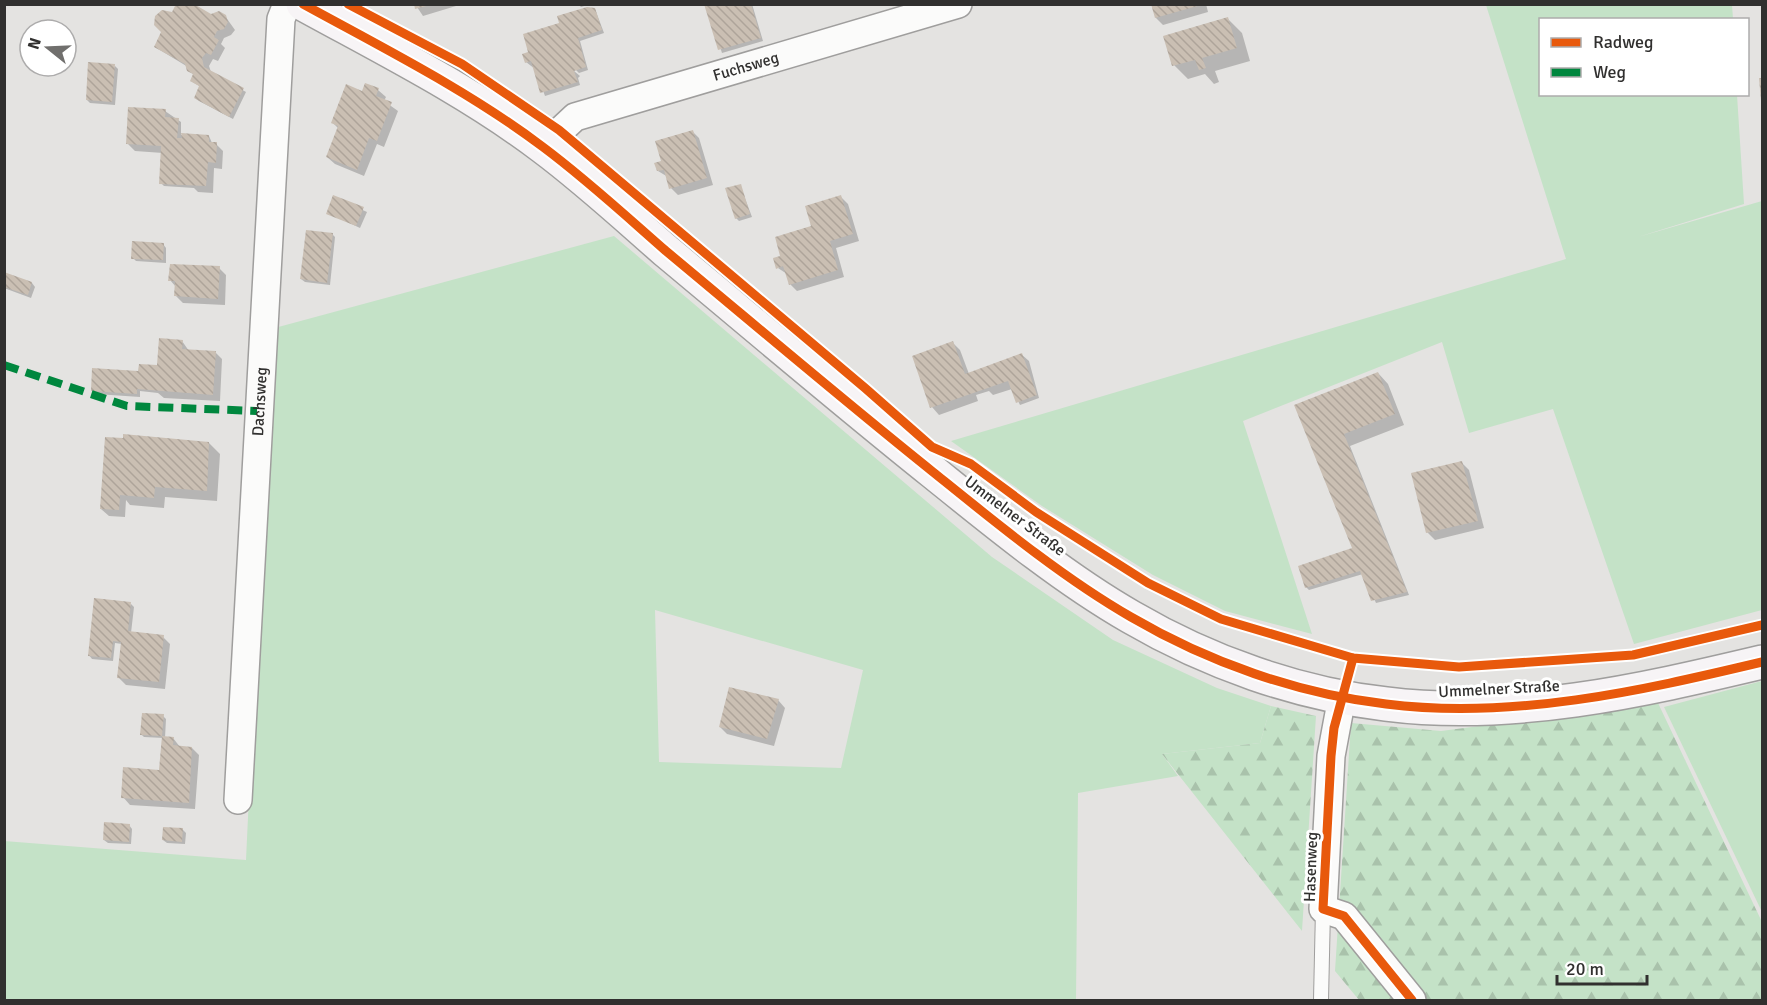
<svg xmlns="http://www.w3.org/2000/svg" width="1767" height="1005" font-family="Signika,sans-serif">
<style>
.green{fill:#c4e2c7;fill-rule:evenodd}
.forest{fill:url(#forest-firs)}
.shadow{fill:#0003}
.building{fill:url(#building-back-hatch)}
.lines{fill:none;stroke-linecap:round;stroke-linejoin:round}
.service-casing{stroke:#9f9e9d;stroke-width:16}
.minor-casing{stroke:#9f9e9d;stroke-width:30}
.secondary-casing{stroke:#9f9e9d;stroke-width:36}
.service{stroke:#fbfbfa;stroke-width:14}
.minor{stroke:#fbfbfa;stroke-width:27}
.secondary{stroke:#f7f4f6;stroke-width:33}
.quiet{stroke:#00873e;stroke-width:8;stroke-dasharray:15 8;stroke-linecap:butt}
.cycleway-casing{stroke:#fff;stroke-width:13}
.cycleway{stroke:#e8590c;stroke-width:9}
.labels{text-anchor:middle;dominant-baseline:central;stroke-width:6;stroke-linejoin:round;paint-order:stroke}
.street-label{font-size:16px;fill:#31302f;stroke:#fff}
</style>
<defs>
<pattern id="forest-firs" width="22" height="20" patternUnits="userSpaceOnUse" patternTransform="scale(1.5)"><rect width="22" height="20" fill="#c4e2c7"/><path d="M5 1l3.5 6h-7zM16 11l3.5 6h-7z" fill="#a9c2ab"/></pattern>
<pattern id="building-back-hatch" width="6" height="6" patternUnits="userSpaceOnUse" patternTransform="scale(1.5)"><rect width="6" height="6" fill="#cabfb3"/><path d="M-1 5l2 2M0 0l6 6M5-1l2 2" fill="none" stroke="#aea49a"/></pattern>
</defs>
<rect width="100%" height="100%" fill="#e4e3e1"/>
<!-- green -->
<g class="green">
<path d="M1486,5h246l1,14 -193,1v74l197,1 7,109 -106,33 124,-36v409l-128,34 -81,-235 -84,24 -27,-91 -199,79 69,213 -87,-23 -72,-36 -111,-69 -91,-65 615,-182z"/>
<path d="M614,236l378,321 121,83 104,48 54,18 -11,37 -98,11 16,22 -100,17 -2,207h-1071l-1,-159 242,19 25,-531zM655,610l208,60 -22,98 -182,-6z"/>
<path d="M1762,681v231l-98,-205z"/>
</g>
<!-- forest -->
<g class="forest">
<path d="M1658,703l104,219v78h-403l-24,-29 16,-248 90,8z"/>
<path d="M1271,706l45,10 -14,215 -140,-177 98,-11z"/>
</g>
<!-- shadow -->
<g class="shadow">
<path d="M415,4h41v2l-33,10z"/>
<path d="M578,4h13l-10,3z"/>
<path d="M706,4h46l11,37 -41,12z"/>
<path d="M1152,4h54l2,8 -45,13 -7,-7z"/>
<path d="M595,9l9,24 -24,8 8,29 -9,3 -9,-9 -2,2 12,10 -2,2 2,7 -35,11 -10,-27 -9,-7 4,-9 31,-29z"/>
<path d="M211,15l14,1 10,14 -4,5 -7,3 -3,6 4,4 -7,13 -5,-2 -4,7 2,6 35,20 -13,27 -34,-18 -4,-3 6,-11 -10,-6 3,-5 -6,-9 -33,-20z"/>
<path d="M1228,19l14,14 8,28 -35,10 4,11 -5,2 -9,-10 -17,5 -14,-14z"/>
<path d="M115,66l3,3 -3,36 -25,-2 -3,-3z"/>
<path d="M366,85l12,5 8,7 -2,4 14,10 -14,36 -7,-3 -13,32 -29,-12 -8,-7 12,-28 -7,-7 31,-29z"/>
<path d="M165,111l16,11v13l28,1 3,7 4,1 7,7 -1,18 -8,-1 -1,25 -15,-1 -4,-4 -30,-2 -3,-3 2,-30 -28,-2 -7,-7z"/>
<path d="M692,131l7,7 14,47 -35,10 -7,-7 -3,-11 -10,-6 5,-9z"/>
<path d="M740,185l12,32 -13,4 -3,-3z"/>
<path d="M334,197l33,15 -7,16 -32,-15z"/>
<path d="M841,197l7,7 11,37 -23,7 8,29 -47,14 -7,-7 -3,-10 -9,-6z"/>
<path d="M332,234l3,3 -5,48 -25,-3 -4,-3z"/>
<path d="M163,244l3,4v15l-30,-2 -3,-3z"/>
<path d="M219,268l7,7 -1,30 -42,-2 -7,-7v-9l-6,-7z"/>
<path d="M4,274l28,9 3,4 -4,11 -27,-10z"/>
<path d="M182,341l7,10 26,1 7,7 -2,42 -56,-3 -6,-5 -18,-2v6l-44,-3 -4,-3 64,-24z"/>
<path d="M953,343l7,7 9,24 52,-20 8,7 10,37 -19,7 -8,-16 -19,6 -4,-4 -13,4 2,6 -39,14 -7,-8 -18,-50z"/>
<path d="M1378,373l10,11 16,41 -54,21 59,149 -33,8 -13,-29 -54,16 -3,-3 48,-38 -42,-103z"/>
<path d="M106,438l103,5 11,11 -3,47 -52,-4 -1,11 -34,-3 -4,-5 -1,17 -16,-1 -8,-7z"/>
<path d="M1462,463l7,7 15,58 -49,12 -8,-8z"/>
<path d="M131,604l3,3 -3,26 32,4 7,7 -5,45 -39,-4 -7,-7 3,-34 -7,-1 -2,18 -21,-2 -3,-4z"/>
<path d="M778,700l7,8 -11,38 -47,-12 -7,-7z"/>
<path d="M163,716l3,3 -1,19h8l7,9 12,1 7,7 -4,54 -65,-4 -7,-8 38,-25 3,-34 -20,-1 -3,-3z"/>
<path d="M129,825l3,4 -1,15 -23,-1 -4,-3z"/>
<path d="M183,830l3,3 -1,11 -18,-1 -4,-3z"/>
</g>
<!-- building -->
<g class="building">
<path d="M176,4h18l17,10 8,-3 7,4 2,7 -4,7 -7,2 -3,6 5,3 -8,15 -5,-2 -4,5 2,9 40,21 -15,29 -35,-19 5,-12 -9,-5 3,-7 -6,-3 -2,-7 -31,-17 7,-15 -7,-7 1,-9 7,-6 10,2z"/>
<path d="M414,4h16v1l-15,4z"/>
<path d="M704,4h47l10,34 -43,12z"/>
<path d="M1151,4h50v1l-46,13z"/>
<path d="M587,7l8,1 7,22 -24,8 8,29 -12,4 4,11 -38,11 -9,-32 -6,2 -3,-9 6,-2 -5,-18 36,-11 -2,-7z"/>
<path d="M1228,17l9,31 -35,10 4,10 -7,2 -4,-10 -23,6 -9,-30z"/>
<path d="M88,62l27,2 -3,38 -26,-2z"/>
<path d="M1759,78h3v22l-1,1z"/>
<path d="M365,83l14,5 -3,8 16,6 -15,39 -8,-3 -12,32 -31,-13 12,-31 -7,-3 15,-39 16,7z"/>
<path d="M128,107l38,2 -1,8 14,1 -2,20h5l-1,-5 28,2v7h8l-1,21 -8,-1 -2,24 -47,-2 2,-38 -35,-2z"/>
<path d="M693,130l14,48 -38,11 -5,-19 -7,1 -3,-8 7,-2 -6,-20z"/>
<path d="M741,184l9,30 -15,5 -10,-31z"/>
<path d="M333,195l31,12 -8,19 -30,-12z"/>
<path d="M841,195l12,39 -23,7 8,29 -49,15 -6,-19 -7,3 -3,-11 7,-2 -5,-19 36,-11 -6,-20z"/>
<path d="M306,230l27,3 -6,50 -27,-4z"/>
<path d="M132,241l32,2 -1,17 -32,-1z"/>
<path d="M170,264l50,2 -2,33 -44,-3 1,-15h-7z"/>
<path d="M4,272l28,10 -4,13 -24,-8z"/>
<path d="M159,338l24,2 -1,9 34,2 -3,44 -76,-6v5l-46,-3 1,-23 46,3 1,-7 18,1z"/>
<path d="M953,341l12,33 57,-21 15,42 -21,8 -8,-22 -78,27 -18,-52z"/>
<path d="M1378,372l17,42 -51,20 63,158 -36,9 -11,-30 -55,17 -7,-22 54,-18 -58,-143z"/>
<path d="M123,434l86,8 -2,49 -52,-4 -1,11 -34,-3 -1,15 -19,-1 5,-72 18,1z"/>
<path d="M1462,461l16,60 -52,12 -15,-60z"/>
<path d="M94,598l37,4 -3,29 36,4 -5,47 -42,-4 4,-36 -8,-1 -2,17 -23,-2z"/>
<path d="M729,687l50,12 -12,40 -48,-12z"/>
<path d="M142,713l22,1 -2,22 12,1 -1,8 19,2 -3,56 -68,-5 2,-31 36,3 3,-34 -22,-1z"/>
<path d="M104,822l26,2 -1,18 -26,-2z"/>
<path d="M163,827l20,1 -1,14 -20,-2z"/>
</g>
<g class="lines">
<defs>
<path id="service" d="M1321,1000l2,-91"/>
<g id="minor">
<path id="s1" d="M543,147l32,-30 383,-113"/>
<path d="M1342,697l-11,59 -8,153 21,7 68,84"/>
<path id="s2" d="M238,800l43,-781 6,-15"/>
</g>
<path id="secondary" d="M303,4c82,45 166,87 240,143 43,32 83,69 123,104 89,74 177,149 267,221 62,50 130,106 198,145 77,45 167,77 255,87 127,16 254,-13 376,-42"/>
</defs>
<!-- service casing -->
<use href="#service" class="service-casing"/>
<!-- minor casing -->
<use href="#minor" class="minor-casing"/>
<!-- secondary casing -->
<use href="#secondary" class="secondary-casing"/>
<!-- service -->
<use href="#service" class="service"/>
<!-- minor -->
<use href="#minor" class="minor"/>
<!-- secondary -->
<use href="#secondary" class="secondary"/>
<!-- quiet -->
<path class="quiet" d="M4,365l123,41 130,5"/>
<defs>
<g id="cycleway">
<path d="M303,4c82,45 166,87 240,143 43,32 83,69 123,104 89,74 177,149 267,221 62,50 130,106 198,145 77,45 167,77 255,87 127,16 254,-13 376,-42"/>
<path d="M348,4l114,60 97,66 306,258 67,59 39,17 65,48 112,71 73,36 132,39 106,9 174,-12 129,-30"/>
<path d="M1353,658l-19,70 -3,28 -8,153 21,7 68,84"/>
</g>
</defs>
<!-- cycleway casing -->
<use href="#cycleway" class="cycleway-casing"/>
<!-- cycleway -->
<use href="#cycleway" class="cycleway"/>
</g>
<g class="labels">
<!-- street labels -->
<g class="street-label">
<text stroke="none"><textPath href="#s1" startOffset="222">Fuchsweg</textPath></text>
<text stroke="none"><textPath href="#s2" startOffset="399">Dachsweg</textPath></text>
<text transform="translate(1015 516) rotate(37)">Ummelner Straße</text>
<text transform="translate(1499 689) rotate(-3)">Ummelner Straße</text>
<text transform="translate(1311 867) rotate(-88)">Hasenweg</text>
</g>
</g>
<!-- border -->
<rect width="1767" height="1005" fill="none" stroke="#31302f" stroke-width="12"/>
<!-- legend -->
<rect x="1539" y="18" width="210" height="78" fill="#ffffff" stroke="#adacac" stroke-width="1.5"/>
<rect x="1551" y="38" width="30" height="9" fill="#e8590c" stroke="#adacac" stroke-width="1.5"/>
<text x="1593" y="48" font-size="18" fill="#31302f">Radweg</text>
<rect x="1551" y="68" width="30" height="9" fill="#00873e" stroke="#adacac" stroke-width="1.5"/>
<text x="1593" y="78" font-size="18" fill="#31302f">Weg</text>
<!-- north arrow -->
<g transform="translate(48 48) rotate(288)"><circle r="28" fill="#ffffff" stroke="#adacac" stroke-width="1.5"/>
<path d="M0-4.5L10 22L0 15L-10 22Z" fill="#706f6d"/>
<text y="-9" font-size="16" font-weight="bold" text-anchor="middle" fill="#31302f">N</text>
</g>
<!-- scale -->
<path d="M1557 975v9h90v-9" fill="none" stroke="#31302f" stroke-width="3"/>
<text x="1566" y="975" font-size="18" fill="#31302f" stroke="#ffffff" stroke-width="4.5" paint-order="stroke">20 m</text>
</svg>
